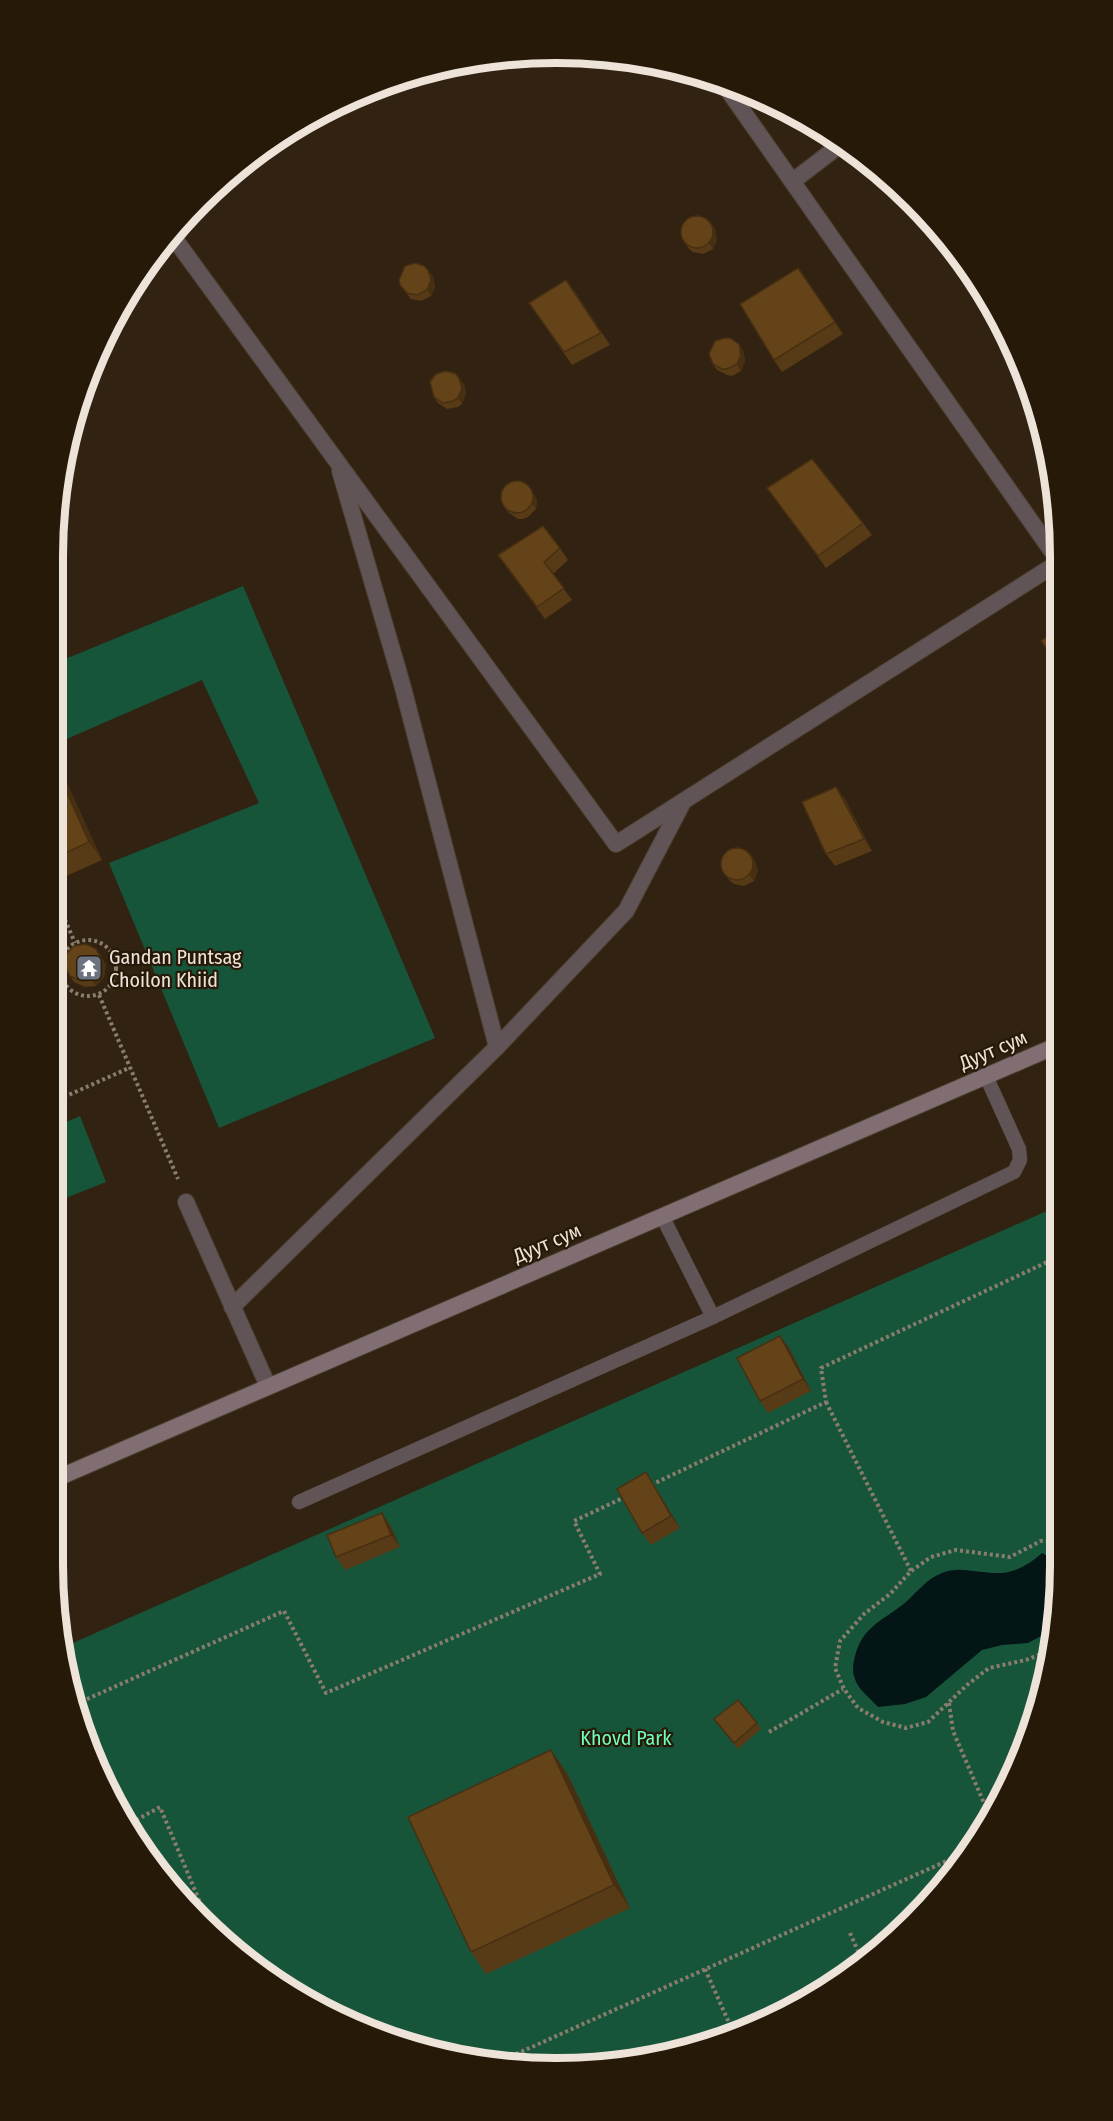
<svg xmlns="http://www.w3.org/2000/svg" width="1113" height="2121" font-family="'Fira Sans Condensed',sans-serif">
<style>
.green{fill:#17553b}
.water{fill:#041516}
.lines{fill:none;stroke-linecap:round;stroke-linejoin:round}
.service-casing{stroke:#4b3d2d;stroke-width:15}
.minor-casing{stroke:#4b3d2d;stroke-width:18}
.secondary-casing{stroke:#4b3d2d;stroke-width:18}
.path{stroke:#8a7d6e;stroke-width:4;stroke-dasharray:3 3;stroke-linecap:butt}
.service{stroke:#605457;stroke-width:14}
.minor{stroke:#605457;stroke-width:16}
.secondary{stroke:#816e72;stroke-width:16}
.wall{fill:#573a16}
.shaded-wall{fill:#472f12}
.building{fill:#654319;stroke:#472f12;stroke-width:1.5}
.labels{text-anchor:middle;dominant-baseline:central;stroke-width:4.5;stroke-linejoin:round;paint-order:stroke}
.poi-label{font-size:20px;fill:#eee3d8;stroke:#271908;text-anchor:start}
.street-label{font-size:20px;fill:#eee3d8;stroke:#271908}
.park-label{font-size:20px;fill:#70febf;stroke:#271908}
.rim{fill:none;stroke:#eee3d8;stroke-width:8}
</style>
<rect width="100%" height="100%" fill="#312211"/>
<!-- green -->
<g class="green">
<path d="M243,586l192,452 -216,90 -110,-265 150,-60 -57,-123 -149,65v-81z"/>
<path d="M80,1116l26,66 -53,21v-75z"/>
<path d="M1058,1206l1,391 -16,98 -35,93 -52,84 -67,71 -139,87 -160,37 -164,-16 -149,-67 -120,-112 -78,-145 -13,-81z"/>
</g>
<!-- water -->
<path class="water" d="M1042,1553l17,9v35l-4,29 -6,6 -21,11 -26,2 -20,5 -56,47 -21,7 -27,3c-6,-7 -14,-13 -19,-20 -7,-11 -7,-19 -4,-31 8,-31 30,-36 52,-55 12,-11 20,-22 35,-28 14,-6 28,-2 41,-1 25,4 41,-3 59,-19z"/>
<g class="lines">
<defs>
<g id="service">
<path d="M662,1216l51,101"/>
<path d="M299,1502l414,-185 301,-145 6,-12 -1,-11 -33,-73"/>
</g>
<g id="minor">
<path d="M723,83l333,474"/>
<path d="M793,181l47,-36"/>
<path d="M171,234l445,610 440,-280"/>
<path d="M497,1047l129,-136 56,-107"/>
<path d="M186,1202l82,184"/>
<path d="M232,1307l265,-260 -95,-363 -62,-213"/>
</g>
<path id="secondary" d="M53,1480l1005,-435"/>
</defs>
<!-- service casing -->
<use href="#service" class="service-casing"/>
<!-- minor casing -->
<use href="#minor" class="minor-casing"/>
<!-- secondary casing -->
<use href="#secondary" class="secondary-casing"/>
<!-- path -->
<g class="path">
<path d="M53,892l22,51"/>
<circle cx="88" cy="968" r="28"/>
<path d="M99,995l79,184"/>
<path d="M53,1102l76,-34"/>
<path d="M826,1402l85,169"/>
<path d="M651,1485l175,-83 -5,-34 237,-111"/>
<path d="M1051,1650l-25,10 -37,8 -22,17 -39,37 -22,6 -23,-6 -25,-14 -14,-19 -9,-21 5,-27 24,-27 26,-20 21,-23 20,-14 25,-7 54,7 31,-16 18,1"/>
<path d="M949,1703l4,28 37,86"/>
<path d="M76,1704l208,-93 42,82 274,-119 -26,-53 51,-24"/>
<path d="M769,1732l74,-43"/>
<path d="M131,1823l29,-16 47,112"/>
<path d="M850,1933l12,27"/>
<path d="M705,1969l29,65"/>
<path d="M505,2059l464,-208"/>
</g>
<!-- service -->
<use href="#service" class="service"/>
<!-- minor -->
<use href="#minor" class="minor"/>
<!-- secondary -->
<use href="#secondary" class="secondary"/>
</g>
<!-- wall -->
<g class="wall">
<path d="M397,79l1,3 -2,6 -7,7 -11,2 -9,-6z"/>
<path d="M710,223l5,6 2,11 -4,9 -10,5 -10,-2 -4,-3 -4,-6z"/>
<path d="M798,268l45,66 -61,38 -8,-12z"/>
<path d="M428,270l5,6 2,11 -4,9 -10,5 -10,-2 -11,-14z"/>
<path d="M575,292l35,53 -38,20 -43,-62z"/>
<path d="M743,350l2,11 -4,10 -9,5 -5,-1 -10,-5 -4,-6z"/>
<path d="M464,384l2,10 -4,10 -4,3 -11,2 -9,-6 -4,-6z"/>
<path d="M526,484l11,15 -1,10 -8,8 -5,2h-5l-9,-6 -5,-6z"/>
<path d="M767,488l96,35 9,12 -46,33z"/>
<path d="M560,548l8,12 -15,14 19,26 -27,19 -39,-52z"/>
<path d="M53,753l49,107 -49,22z"/>
<path d="M836,787l9,12 27,52 -37,15 -9,-12z"/>
<path d="M755,861l3,10 -4,10 -10,5 -10,-2 -5,-4 -4,-6z"/>
<path d="M96,949l10,16 -2,12 -8,9 -11,1 -11,-5 -4,-6z"/>
<path d="M789,1348l22,43 -43,22 -8,-12z"/>
<path d="M646,1472l8,13 26,43 -29,17 -9,-12z"/>
<path d="M390,1525l10,22 -55,23 -9,-13z"/>
<path d="M714,1719l43,4 4,6 -23,20z"/>
<path d="M567,1773l63,135 -144,66 -15,-22z"/>
</g>
<!-- shaded-wall -->
<g class="shaded-wall">
<path d="M397,79l1,3 -2,6 -4,-6v-2z"/>
<path d="M710,223l5,6 2,11 -4,9 -4,-6z"/>
<path d="M428,270l5,6 2,11 -4,9 -4,-6z"/>
<path d="M739,344l4,6 2,11 -4,10 -4,-7z"/>
<path d="M459,378l5,6 2,10 -4,10 -4,-6z"/>
<path d="M532,493l5,6 -1,10 -5,-6z"/>
<path d="M53,753l49,107 -13,-18 -36,-80z"/>
<path d="M836,787l9,12 27,52 -8,-12z"/>
<path d="M751,855l4,6 3,10 -4,10 -5,-7z"/>
<path d="M96,949l10,16 -2,12 -8,9 -4,-6z"/>
<path d="M780,1336l9,12 22,43 -8,-12z"/>
<path d="M646,1472l8,13 26,43 -9,-12z"/>
<path d="M382,1513l8,12 10,22 -9,-12z"/>
<path d="M551,1750l16,23 63,135 -16,-23z"/>
</g>
<!-- building -->
<g class="building">
<path d="M392,80l-7,9 -11,2 -2,-1z"/>
<circle cx="697" cy="232" r="16"/>
<path d="M415,263l9,3 4,4 3,10 -4,10 -10,5 -10,-2 -7,-8 -1,-5 6,-14z"/>
<path d="M798,268l37,54 -61,38 -34,-56z"/>
<path d="M566,280l35,53 -37,19 -35,-49z"/>
<path d="M725,338h5l9,6 2,11 -4,9 -10,5h-5l-9,-5 -4,-10 6,-13z"/>
<path d="M446,371l10,3 3,4 3,10 -4,10 -5,3 -10,2 -9,-6 -4,-15 6,-8z"/>
<path d="M812,459l51,64 -45,33 -51,-68z"/>
<circle cx="517" cy="497" r="16"/>
<path d="M543,526l17,22 -16,14 20,26 -27,19 -39,-52z"/>
<path d="M1057,630v32l-16,-21z"/>
<path d="M53,762l36,80 -36,17z"/>
<path d="M836,787l28,52 -38,15 -24,-52z"/>
<circle cx="737" cy="864" r="16"/>
<path d="M86,944l10,5 6,10 -2,12 -8,9 -11,1 -11,-5 -5,-10 1,-12 8,-8z"/>
<path d="M780,1336l23,43 -43,22 -23,-43z"/>
<path d="M646,1472l25,44 -29,17 -25,-44z"/>
<path d="M382,1513l9,22 -55,22 -9,-22z"/>
<path d="M738,1700l19,23 -23,20 -20,-24z"/>
<path d="M551,1750l63,135 -143,67 -63,-135z"/>
</g>
<!-- icons -->
<defs>
<symbol id="temple-square" viewBox="-11 -11 22 22"><rect x="-9" y="-9" width="18" height="18" rx="4" fill="#6b7280" stroke="#271908"/><path d="M0-6L5-2H3V0L6.5 2.5H4V6H1.5V3h-3V6H-4V2.5H-6.5L-3 0V-2H-5Z" fill="#fff"/></symbol>
</defs>
<g fill-rule="evenodd">
<use href="#temple-square" x="74" y="953" width="30" height="30"/>
</g>
<g class="labels">
<!-- poi labels -->
<g class="poi-label">
<text x="109" y="957">Gandan Puntsag<tspan x="109" dy="23">Choilon Khiid</tspan></text>
</g>
<!-- street labels -->
<g class="street-label">
<text transform="translate(993 1050) rotate(-23)">Дуут сум</text>
<text transform="translate(547 1243) rotate(-23)">Дуут сум</text>
</g>
<!-- park labels -->
<g class="park-label">
<text x="626" y="1738">Khovd Park</text>
</g>
</g>
<!-- crop -->
<path d="M0 0H1113V2121H0ZM556 63H557A493 493 0 0 1 1050 556V1565A493 493 0 0 1 557 2058H556A493 493 0 0 1 63 1565V556A493 493 0 0 1 556 63Z" fill="#271908" fill-rule="evenodd"/>
<path class="rim" d="M556 63H557A493 493 0 0 1 1050 556V1565A493 493 0 0 1 557 2058H556A493 493 0 0 1 63 1565V556A493 493 0 0 1 556 63Z"/>
</svg>
